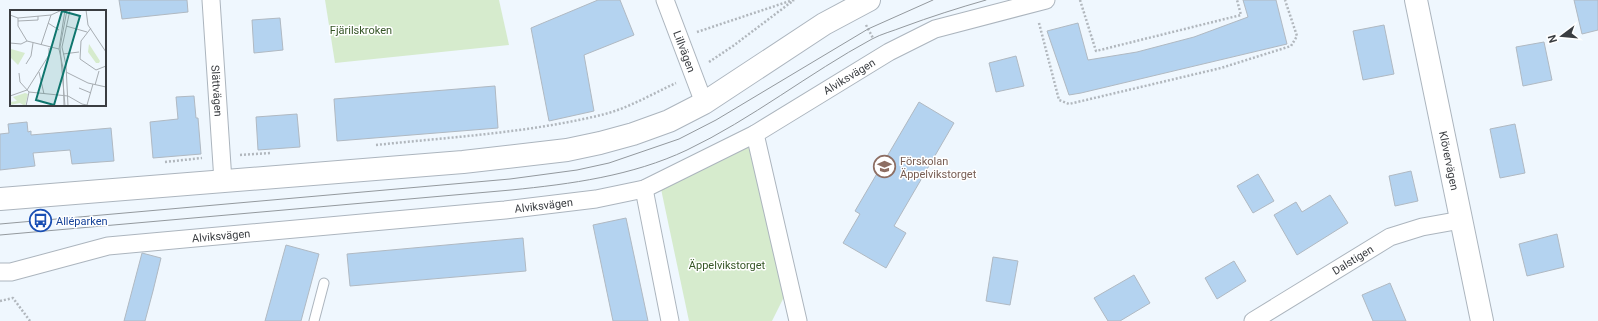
<svg xmlns="http://www.w3.org/2000/svg" width="1598" height="321" font-family="Roboto,sans-serif">
<style>
.green{fill:#d6ebcd}
.building{fill:#b4d3f0;stroke:#b0b9c2}
.lines{fill:none;stroke-linecap:round;stroke-linejoin:round}
.service-casing{stroke:#acb5be;stroke-width:11}
.minor-casing{stroke:#acb5be;stroke-width:19}
.tertiary-casing{stroke:#acb5be;stroke-width:24}
.path{stroke:#b1b7bd;stroke-width:2.5;stroke-dasharray:2 2;stroke-linecap:butt}
.service{stroke:#fff;stroke-width:9}
.minor{stroke:#fff;stroke-width:17}
.tertiary{stroke:#fff;stroke-width:22}
.tram{stroke:#93999e;stroke-width:1}
.labels{text-anchor:middle;dominant-baseline:central;stroke-width:3;stroke-linejoin:round;paint-order:stroke}
.park-label{font-size:11px;fill:#365627;stroke:#fff}
.street-label{font-size:11px;fill:#3a3d41;stroke:#fff}
.education-label{font-size:11px;fill:#785e54;stroke:#fff;text-anchor:start}
.transit-label{font-size:11px;fill:#164399;stroke:#fff;text-anchor:start}
.inset-road{fill:none;stroke:#a7adb2;stroke-width:1}
.view{fill:#0f766e;fill-opacity:0.15;stroke:#0f766e;stroke-width:2}
.inset-edge{fill:none;stroke:#3a3d41;stroke-width:2}
</style>
<rect width="100%" height="100%" fill="#eff7fe"/>
<!-- green -->
<g class="green">
<path d="M325,0h174l10,45 -174,18z"/>
<path d="M749,145l35,152 -12,24h-83l-28,-132z"/>
</g>
<!-- building -->
<g class="building">
<path d="M119,0h68l1,12 -66,7z"/>
<path d="M598,0h22l14,35 -50,20 10,56 -45,10 -18,-93z"/>
<path d="M1243,0h33l11,44 -206,49 -12,2 -22,-64 31,-8 10,37 49,-8 57,-15 54,-20z"/>
<path d="M1574,0h24v30l-16,4z"/>
<path d="M280,18l3,32 -29,3 -2,-33z"/>
<path d="M1384,25l10,49 -31,6 -10,-49z"/>
<path d="M1544,42l8,38 -29,6 -7,-39z"/>
<path d="M1016,56l8,30 -28,6 -7,-29z"/>
<path d="M495,86l3,42 -161,13 -3,-42z"/>
<path d="M194,96l2,22h2l3,36 -48,4 -3,-36 28,-3 -2,-22z"/>
<path d="M919,102l35,21 -60,103 12,7 -20,35 -43,-25 17,-29 -5,-3z"/>
<path d="M297,114l3,33 -42,3 -2,-33z"/>
<path d="M27,122l1,10 3,-1v4l80,-7 3,33 -42,3 -2,-14 -37,3 2,13 -35,4v-36l9,-1 -1,-9z"/>
<path d="M1515,124l10,49 -25,5 -10,-49z"/>
<path d="M1411,171l7,30 -23,5 -6,-30z"/>
<path d="M1258,174l16,27 -21,12 -16,-27z"/>
<path d="M1330,195l18,28 -51,32 -23,-40 22,-13 6,10z"/>
<path d="M626,218l15,70 7,33h-35l-20,-96z"/>
<path d="M1557,234l7,33 -37,9 -8,-32z"/>
<path d="M523,238l3,33 -176,15 -3,-32z"/>
<path d="M286,245l33,9 -11,41 -7,26h-36z"/>
<path d="M142,253l19,5 -8,33 -8,30h-21z"/>
<path d="M993,257l25,4 -8,44 -24,-4z"/>
<path d="M1234,261l12,20 -29,18 -12,-21z"/>
<path d="M1134,275l16,28 -30,18h-12l-14,-23z"/>
<path d="M1390,283l16,38h-33l-11,-26z"/>
</g>
<g class="lines">
<defs>
<path id="service" d="M314,321l10,-38"/>
<g id="minor">
<path id="s1" d="M211,0l12,181"/>
<path id="s2" d="M665,0l39,103"/>
<path d="M755,134l43,187"/>
<path d="M644,189l26,132"/>
<path id="s3" d="M0,272h11l97,-26 397,-36 91,-11 48,-10 111,-55 134,-82 46,-23 111,-29"/>
<path id="s4" d="M1253,321l137,-84 32,-10 39,-7"/>
</g>
<g id="tertiary">
<path id="s5" d="M1416,0l66,321"/>
<path d="M0,199l463,-37 104,-12 33,-7 33,-9 36,-13 35,-18 120,-79 45,-24"/>
</g>
</defs>
<!-- service casing -->
<use href="#service" class="service-casing"/>
<!-- minor casing -->
<use href="#minor" class="minor-casing"/>
<!-- tertiary casing -->
<use href="#tertiary" class="tertiary-casing"/>
<!-- path -->
<g class="path">
<path d="M1080,0l16,51 145,-36 -4,-15"/>
<path d="M1039,23l20,77 10,4 152,-36 70,-22 6,-10 -12,-36"/>
<path d="M866,25l7,13"/>
<path d="M697,32l96,-32"/>
<path d="M709,62l24,-16 61,-46"/>
<path d="M376,145c75,-8 151,-12 225,-30 26,-6 51,-21 75,-32"/>
<path d="M240,155l31,-2"/>
<path d="M165,162l37,-4"/>
<path d="M0,301l13,-3 17,23"/>
</g>
<!-- service -->
<use href="#service" class="service"/>
<!-- minor -->
<use href="#minor" class="minor"/>
<!-- tertiary -->
<use href="#tertiary" class="tertiary"/>
<!-- tram -->
<g class="tram">
<path d="M0,224l510,-45 67,-9 32,-7 70,-24 37,-19 152,-91 65,-29"/>
<path d="M0,235l511,-45c60,-6 121,-14 176,-40 65,-31 122,-77 185,-111 9,-5 21,-8 31,-12 27,-10 55,-19 83,-27"/>
</g>
</g>
<!-- icons -->
<defs>
<symbol id="school-ring" viewBox="-11 -11 22 22"><circle r="9.5" fill="#fff" stroke="#8d6e63" stroke-width="1.5"/><path d="M0-5L7-2L0 1L-7-2ZM-4 1L0 2.5L4 1V4Q0 6-4 4Z" fill="#8d6e63"/></symbol>
<symbol id="bus-ring" viewBox="-11 -11 22 22"><circle r="9.5" fill="#fff" stroke="#1a4fb4" stroke-width="1.5"/><path d="M-5-6H5V4H4V6H2V4H-2V6H-4V4H-5ZM-3.5-4V0h7V-4ZM-3.5 1.2v1.5H-2V1.2ZM2 1.2v1.5H3.5V1.2Z" fill="#1a4fb4"/></symbol>
</defs>
<g fill-rule="evenodd">
<use href="#school-ring" x="872" y="154" width="25" height="25"/>
<use href="#bus-ring" x="28" y="208" width="25" height="25"/>
</g>
<g class="labels">
<!-- park labels -->
<g class="park-label">
<text x="361" y="30">Fjärilskroken</text>
<text x="727" y="265">Äppelvikstorget</text>
</g>
<!-- street labels -->
<g class="street-label">
<text stroke="none"><textPath href="#s2" startOffset="55">Lillvägen</textPath></text>
<text stroke="none"><textPath href="#s3" startOffset="885">Alviksvägen</textPath></text>
<text stroke="none"><textPath href="#s1" startOffset="91">Slättvägen</textPath></text>
<text stroke="none"><textPath href="#s5" startOffset="164">Klövervägen</textPath></text>
<text stroke="none"><textPath href="#s3" startOffset="549">Alviksvägen</textPath></text>
<text stroke="none"><textPath href="#s3" startOffset="225">Alviksvägen</textPath></text>
<text stroke="none"><textPath href="#s4" startOffset="117">Dalstigen</textPath></text>
</g>
<!-- education labels -->
<g class="education-label">
<text x="900" y="161">Förskolan<tspan x="900" dy="13">Äppelvikstorget</tspan></text>
</g>
<!-- transit labels -->
<g class="transit-label">
<text x="56" y="221">Alléparken</text>
</g>
</g>
<!-- overview -->
<g transform="translate(10 10)">
<rect width="96" height="96" fill="#eff7fe"/>
<path d="M79,34l11,17 -1,2h-3l-8,-11zM1,39l14,4 -7,12 -8,-8zM15,83l3,1 -3,12 -5,-3 -10,2v-3l7,-1 -4,-4z" fill="#d6ebcd"/>
<path class="inset-road" d="M76,0l2,15 18,27M0,5l8,3 33,-3 11,-5M8,8v8l9,15 32,8M8,11l20,-1v-4M38,13l11,7M56,16l21,6M81,18l-10,13 -1,18 16,11 10,-4M0,33l11,1 6,-3M31,35l10,-30M53,44l16,-2M16,54l5,-8 2,-13M29,62l5,22M56,62l22,11 18,4M9,63l1,9 9,10 39,4 14,8 9,2M85,75l4,-14M69,78l12,5M0,86l17,-6 22,-35v-7M77,95l6,-21M16,96l3,-14M54,96l-1,-38 -4,-19 6,-39M55,96l-5,-59 7,-37M58,96l-2,-41 -4,-18 8,-37"/>
<path class="view" d="M52,1l18,5 -26,89 -18,-5z"/>
<rect width="96" height="96" class="inset-edge"/>
</g>
<!-- north arrow -->
<g transform="translate(1562 36) rotate(254)" stroke="#ffffff" stroke-width="3" paint-order="stroke">
<path d="M0-3L7 15L0 10L-7 15Z" fill="#3a3d41"/>
<text y="-6" font-size="11" font-weight="bold" text-anchor="middle" fill="#3a3d41">N</text>
</g>
</svg>
